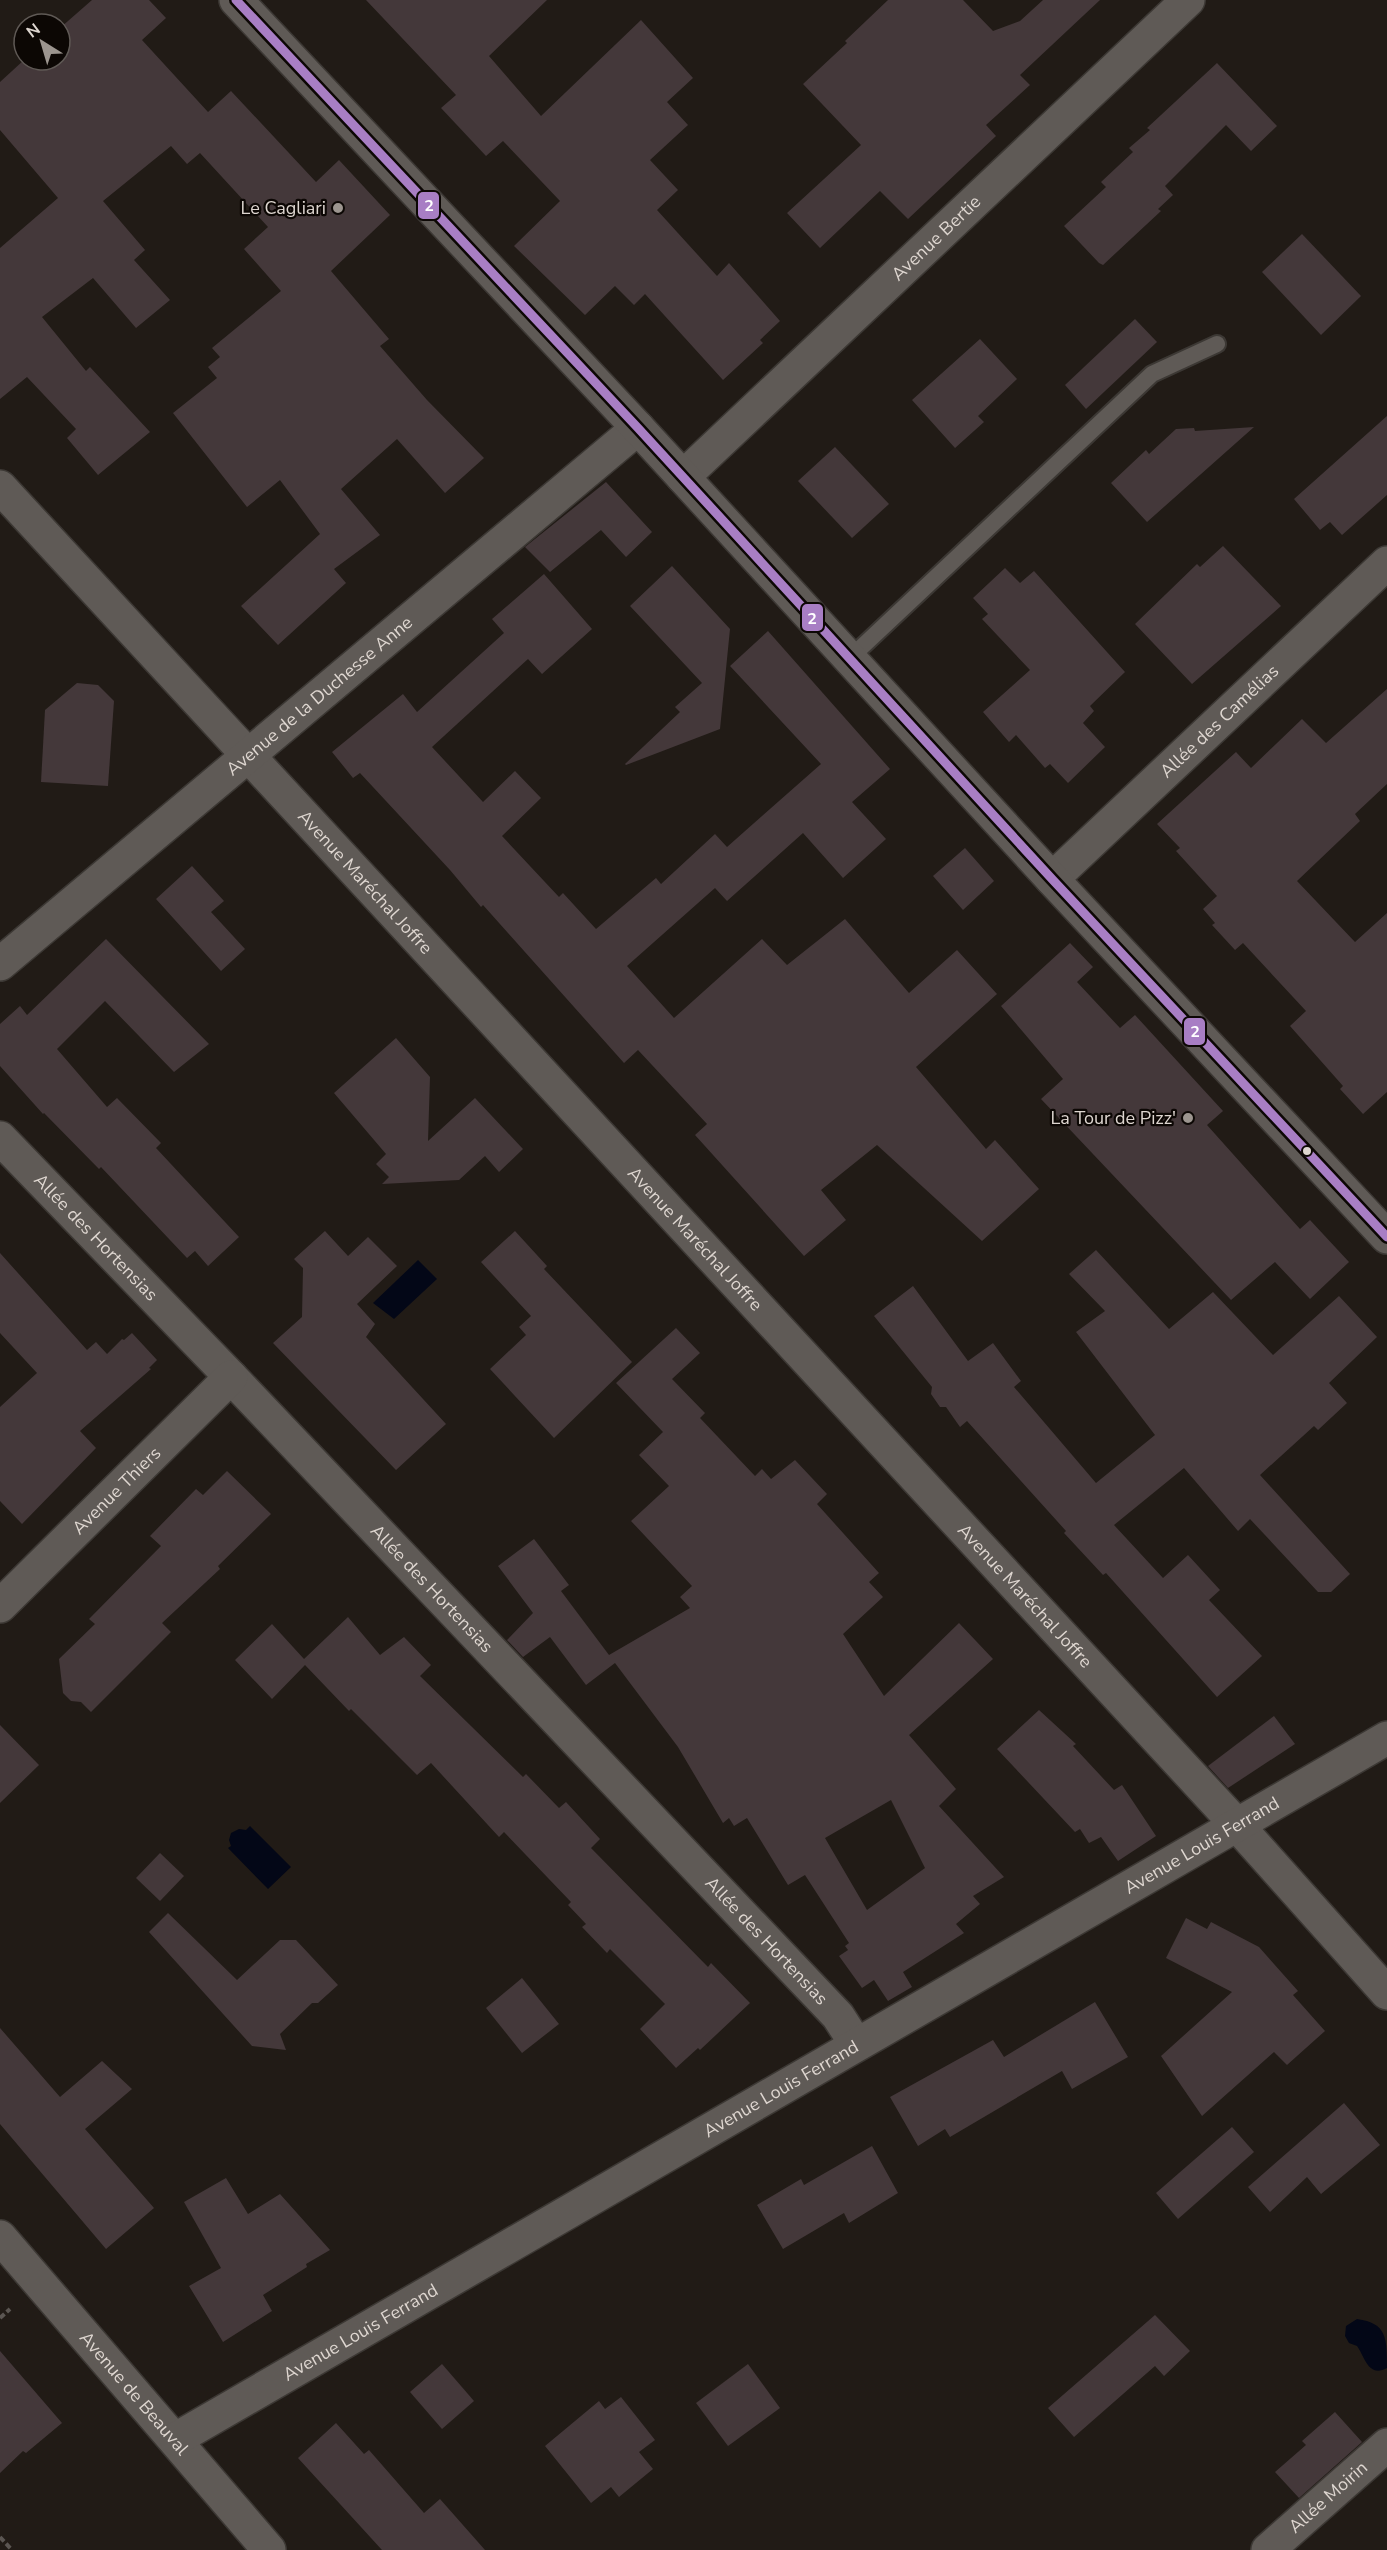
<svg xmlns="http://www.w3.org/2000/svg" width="1387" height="2550" font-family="'Nunito Sans',sans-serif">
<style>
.water{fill:#030717}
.building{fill:#44383a;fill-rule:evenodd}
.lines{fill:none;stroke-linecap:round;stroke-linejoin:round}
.lane-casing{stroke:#3c3834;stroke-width:20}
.street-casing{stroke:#3c3834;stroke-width:36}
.secondary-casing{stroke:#3c3834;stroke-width:36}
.path{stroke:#5b5652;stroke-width:4;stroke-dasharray:6 3;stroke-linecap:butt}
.lane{stroke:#5f5a56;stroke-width:16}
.street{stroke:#5f5a56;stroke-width:33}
.secondary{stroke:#5f5a56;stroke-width:33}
.bus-1-casing{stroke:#0c0704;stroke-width:14}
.bus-1{stroke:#a87ec4;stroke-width:9}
.poi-dot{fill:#9c958f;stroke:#0c0704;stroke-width:2}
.bus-dot{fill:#ded6d0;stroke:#0c0704;stroke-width:2}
.labels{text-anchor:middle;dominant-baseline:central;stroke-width:4.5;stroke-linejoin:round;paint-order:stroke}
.poi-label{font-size:18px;fill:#ded6d0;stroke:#0c0704;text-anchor:end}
.street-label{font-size:18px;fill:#ded6d0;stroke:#0c0704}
.line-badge{stroke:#0c0704;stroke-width:2}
.badge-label{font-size:16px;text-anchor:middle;font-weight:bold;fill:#fff}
</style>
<rect width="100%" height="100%" fill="#211b16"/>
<!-- water -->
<g class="water">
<path d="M418,1260l19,19 -43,40 -21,-16z"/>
<path d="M250,1826l41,41 -23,22 -40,-41 3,-2 -2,-6 2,-7 8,-4 7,1z"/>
<path d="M1357,2319c30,4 30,19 30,49 -19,10 -22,-11 -30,-22l-8,-3 -4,-7 1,-10z"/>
</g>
<!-- building -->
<g class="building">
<path d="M92,0h57l17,18 -24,22 66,72 23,-21 85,91 23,-22 51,55 -59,56 58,68 -9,7 47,54 57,58 -39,35 -48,-54 -56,50 39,46 -46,34 12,14 -68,62 -37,-39 79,-72 -40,-54 -33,27 -74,-94 44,-35 -9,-11 12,-10 -8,-9 69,-57 -37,-42 24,-22 -68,-74 -13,11 -16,-18 -68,55 42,49 -11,10 36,40 -34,28 -43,-50 -51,39 44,54 4,-4 60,65 -52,43 -31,-37 9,-9 -49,-52 -27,22v-151l58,-50 -58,-68v-48l24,-22h36v-32z"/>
<path d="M366,0h181l-58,56 52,60 100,-96 52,58 -26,24 21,23 -38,35 28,30 -21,20 60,66 12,-13 51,58 -20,19 3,3 -40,37 -78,-86 -11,11 -19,-19 -30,29 -71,-69 46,-45 -57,-60 -17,15 -45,-48 15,-13z"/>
<path d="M888,0h75l30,31 27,-10 23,-21h57l-80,75 10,10 -44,40 10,11 -88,83 -28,-28 -60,57 -33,-35 74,-68 -58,-61 44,-41 -2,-2z"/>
<path d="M1217,63l60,63 -26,25 -25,-26 -61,61 8,9 -15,14 3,2 -58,54 -4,-2 -35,-37 42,-39 -5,-5 32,-30 -4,-4 21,-18 -3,-2z"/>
<path d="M1302,234l59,62 -40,39 -59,-63z"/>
<path d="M1135,319l22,23 -71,67 -21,-24z"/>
<path d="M980,339l37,40 -39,37 6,6 -29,26 -43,-48z"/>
<path d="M1387,416v79l-45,40 -12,-13 -10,8 -26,-31z"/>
<path d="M1254,427l-107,95 -36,-39 35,-33 3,4 27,-25 18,-1 1,3z"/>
<path d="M835,447l54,57 -37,34 -54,-57z"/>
<path d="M606,482l46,50 -26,25 -25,-27 -51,42 -25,-25z"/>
<path d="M1223,546l58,60 -89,78 -57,-60 62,-60 3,3z"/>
<path d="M672,566l58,63 -10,100 -94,36 -1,-1 55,-52 -5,-5 27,-24 -72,-77z"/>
<path d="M1005,568l15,15 14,-12 91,101 -35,34 4,5 -11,12 22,24 -37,36 -18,-19 -5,4 -29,-33 -7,7 -26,-30 47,-42 -48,-51 6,-5 -15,-16z"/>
<path d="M544,574l48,55 -50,45 -14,-15 -96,88 51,55 32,-31 26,27 -39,38 57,61 4,-4 33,36 60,-51 5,6 54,-50 12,13 94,-83 -91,-98 38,-35 122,138 -38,33 34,37 -43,39 -40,-45 -76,68 -12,-13 -88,78 47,52 88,-79 25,26 58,-46 64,74 48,-43 40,44 -81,73 70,82 9,-9 44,49 -57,52 -105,-96 -56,45 25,30 -42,36 -109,-121 12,-11 -69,-74 -14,13 -141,-158 -2,2 -31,-37 -90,-97 -7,5 -21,-26 71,-58 14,18 87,-79 -12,-14z"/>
<path d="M77,683l21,2 16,16 -6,85 -67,-4 4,-72z"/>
<path d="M1387,689v95l-32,30 5,7 -63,60 58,61 32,-29v179l-24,22 -23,-25 3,-3 -53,-60 16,-15 -63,-68 -8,7 -23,-25 3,-2 -12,-14 14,-13 -41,-45 4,-3 -23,-24 79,-72 15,16 51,-49 24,24z"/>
<path d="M965,848l29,33 -31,29 -30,-34z"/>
<path d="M192,866l32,35 -13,11 34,37 -24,22 -65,-72z"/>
<path d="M106,939l103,105 -35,28 -69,-71 -48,48 50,58 10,-9 44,45 -5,5 83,89 -31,29 -13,-15 -8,7 -86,-91 -2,2 -55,-56 -1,1 -43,-48v-42l20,-18 7,9z"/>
<path d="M1070,943l23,24 -16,15 43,46 15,-13 88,96 -16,14 93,104 10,-9 39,42 -39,37 -35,-37 -44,38 -190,-201 22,-20 -62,-73z"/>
<path d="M396,1038l34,39 -2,64 47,-43 48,51 -24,23 -14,-16 -26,24 -77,4 7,-7 -13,-13 10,-10 -52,-61z"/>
<path d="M325,1231l23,25 20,-19 29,29 -40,38 18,20 -9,13 80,87 -50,46 -123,-127 29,-26 1,-49 -9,-9z"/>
<path d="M515,1231l32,35 -3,3 88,93 -78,76 -64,-69 36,-34 -7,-8 12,-11 -50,-54z"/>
<path d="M1096,1250l73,79 44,-37 60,63 66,-59 38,41 -48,46 18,20 -29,27 -4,-4 -54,49 90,99 -19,18h-13l-68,-73 -12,12 -54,-63 -70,57 49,53 25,-23 32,35 -11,10 53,56 -45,41 -111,-124 -3,2 -39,-42 2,-2 -99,-110 -7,6 -14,-20h-6l-9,-13 1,-7 -58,-71 39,-30 55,75 25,-18 28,38 -7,6 82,96 59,-48 -79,-103 29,-21 -36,-37z"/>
<path d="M0,1253l87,97 9,-8 11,12 15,-15 2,1 8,-7 25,27 -8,8 2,1 -71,62 16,17 -74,76 -22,-23v-94l37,-34 -37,-40z"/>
<path d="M676,1328l24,25 -28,26 33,34 -5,5 55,58 7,-7 9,10 24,-19 32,34 -10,10 62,69 -10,9 14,15 -40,37 41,62 75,-73 34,36 -84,76 47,54 -17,17 65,71 -31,19 7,8 -24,20 8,9 -61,39 9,15 -24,14 -14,-21 -12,8 -23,-32 9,-6 -3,-4 4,-3 -44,-68 -17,10 -41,-67 -13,8 -5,-8 -6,5 -45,-76 -63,-84 -29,22 -36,-48 -27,20 -16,-17 26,-27 -35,-47 36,-27 35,46 -8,6 48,64 81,-47 -10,-11 12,-11 -61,-65 38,-35 -30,-31 24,-23 -47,-49zM891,1800l34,68 -58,42 -42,-72z"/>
<path d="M227,1471l44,43 -53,52 2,3 -58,54 9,9 -80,80 -10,-10 -10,-1 -8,-8 -4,-34 36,-35 -6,-5 72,-73 -11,-10 46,-47 7,6z"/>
<path d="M348,1617l32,38 24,-18 27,28 -11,11 103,101 3,-3 33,34 7,-6 34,37 -9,9 117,119 3,-4 39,40 -50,47 -2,-2 -22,20 -36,-39 25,-25 -55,-55 -3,4 -25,-26 4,-3 -18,-19 3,-3 -67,-70 -5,5 -68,-74 -14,12 -66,-66 -2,2 -44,-46 -33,34 -37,-39 37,-36 32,35z"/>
<path d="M1039,1710l37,34 -3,2 41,44 8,-5 34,51 -38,25 -17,-24 -12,6 -9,-14 -5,3 -78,-83z"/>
<path d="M1274,1716l21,28 -67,44 -20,-22z"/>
<path d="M0,1725l39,40 -39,38z"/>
<path d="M160,1853l24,23 -24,25 -24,-23z"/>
<path d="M168,1913l69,67 43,-40h16l42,45 -20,18h-6l-32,31 6,16 -34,-4 -103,-114z"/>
<path d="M1186,1918l21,11 4,-7 48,25 39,44 -5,4 32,36 -38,34 -13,-13 -72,64 -41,-60 71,-64 -66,-34z"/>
<path d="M522,1978l37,46 -37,29 -36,-45z"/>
<path d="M1095,2002l33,55 -56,32 -10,-18 -112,66 -5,-8 -27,17 -28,-49 103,-57 11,17z"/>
<path d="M0,2028l60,69 42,-36 30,28 -47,40 69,79 -48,41 -106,-125z"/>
<path d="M1344,2103l36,42 -59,49 -14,-17 -37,35 -22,-25z"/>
<path d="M1232,2127l22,25 -76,67 -22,-26z"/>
<path d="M872,2146l26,47 -49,30 -5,-10 -61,36 -26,-44 44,-26 3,6z"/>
<path d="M226,2178l22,36 32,-20 50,56 -24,14 1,3 -44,28 9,16 -49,31 -34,-56 32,-18 -37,-66z"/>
<path d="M1155,2315l35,36 -26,25 -9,-10 -81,71 -26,-29z"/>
<path d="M0,2351l62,72 -36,30 -3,-2 -23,22z"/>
<path d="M442,2364l32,37 -32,28 -32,-37z"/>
<path d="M748,2364l32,44 -52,38 -32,-43z"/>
<path d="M621,2397l34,43 -16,12 14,17 -34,28 -8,-10 -20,16 -46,-57 54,-45 6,8z"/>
<path d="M1335,2412l27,30 -63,56 -24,-26 31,-27 -4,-4z"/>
<path d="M336,2423l28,31 5,-4 55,63 16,-14 45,51h-103l-84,-92z"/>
</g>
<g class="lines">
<defs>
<path id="lane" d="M850,658l302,-284 65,-30"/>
<g id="street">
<path id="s1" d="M683,477l505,-477"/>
<path id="s2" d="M0,487l1237,1338 150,168"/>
<path id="s3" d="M1052,879l335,-316"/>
<path id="s4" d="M0,964l638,-536"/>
<path id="s5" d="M0,1138l231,239 607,639 18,28"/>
<path id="s6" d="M0,1606l231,-229"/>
<path id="s7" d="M0,2237l269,313"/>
<path id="s8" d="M176,2439l1211,-701"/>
<path id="s9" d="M1268,2550l119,-105"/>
</g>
<path id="secondary" d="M236,0l402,428 414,451 335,358"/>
</defs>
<!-- lane casing -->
<use href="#lane" class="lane-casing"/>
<!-- street casing -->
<use href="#street" class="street-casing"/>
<!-- secondary casing -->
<use href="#secondary" class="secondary-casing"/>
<!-- path -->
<g class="path">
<path d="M0,2318l10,-9"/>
<path d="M0,2537l12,13"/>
</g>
<!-- lane -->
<use href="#lane" class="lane"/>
<!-- street -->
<use href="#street" class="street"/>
<!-- secondary -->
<use href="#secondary" class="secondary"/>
<defs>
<path id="bus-1" d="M236,0l402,428 414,451 335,358"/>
</defs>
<!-- bus-1 casing -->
<use href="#bus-1" class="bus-1-casing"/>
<!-- bus-1 -->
<use href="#bus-1" class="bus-1"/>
</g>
<!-- markers -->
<g class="poi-dot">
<circle cx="338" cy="208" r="6"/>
<circle cx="1188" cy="1118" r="6"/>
</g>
<circle class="bus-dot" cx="1307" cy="1151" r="5"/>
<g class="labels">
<!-- poi labels -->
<g class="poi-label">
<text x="326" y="208">Le Cagliari</text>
<text x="1176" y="1118">La Tour de Pizz'</text>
</g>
<!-- street labels -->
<g class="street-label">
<text stroke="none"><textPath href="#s1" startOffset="348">Avenue Bertie</textPath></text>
<text stroke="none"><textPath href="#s4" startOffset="417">Avenue de la Duchesse Anne</textPath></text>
<text stroke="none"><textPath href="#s3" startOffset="230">Allée des Camélias</textPath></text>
<text stroke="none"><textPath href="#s2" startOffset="538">Avenue Maréchal Joffre</textPath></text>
<text stroke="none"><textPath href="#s5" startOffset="138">Allée des Hortensias</textPath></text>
<text stroke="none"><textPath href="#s2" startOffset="1024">Avenue Maréchal Joffre</textPath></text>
<text stroke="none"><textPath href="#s6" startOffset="164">Avenue Thiers</textPath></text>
<text stroke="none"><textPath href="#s5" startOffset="624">Allée des Hortensias</textPath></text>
<text stroke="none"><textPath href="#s2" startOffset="1510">Avenue Maréchal Joffre</textPath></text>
<text stroke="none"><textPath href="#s8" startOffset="1185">Avenue Louis Ferrand</textPath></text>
<text stroke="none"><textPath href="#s5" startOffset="1110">Allée des Hortensias</textPath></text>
<text stroke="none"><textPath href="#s8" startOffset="699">Avenue Louis Ferrand</textPath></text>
<text stroke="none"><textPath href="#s8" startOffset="213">Avenue Louis Ferrand</textPath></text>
<text stroke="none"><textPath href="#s7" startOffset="206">Avenue de Beauval</textPath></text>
<text stroke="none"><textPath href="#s9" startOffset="80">Allée Moirin</textPath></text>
</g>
</g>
<g class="line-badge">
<rect x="417" y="191" width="23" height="29" rx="6" fill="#a87ec4"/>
<rect x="801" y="603" width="23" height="29" rx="6" fill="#a87ec4"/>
<rect x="1183" y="1017" width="23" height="29" rx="6" fill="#a87ec4"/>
</g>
<g class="badge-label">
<text x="429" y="211">2</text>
<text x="812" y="624">2</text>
<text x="1195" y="1037">2</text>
</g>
<!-- north arrow -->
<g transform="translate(42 42) rotate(323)"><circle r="28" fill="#0c0704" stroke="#605a56" stroke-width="1.5"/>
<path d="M0-4.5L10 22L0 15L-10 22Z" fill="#9c958f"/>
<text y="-9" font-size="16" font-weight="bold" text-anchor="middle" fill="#ded6d0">N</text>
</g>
</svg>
